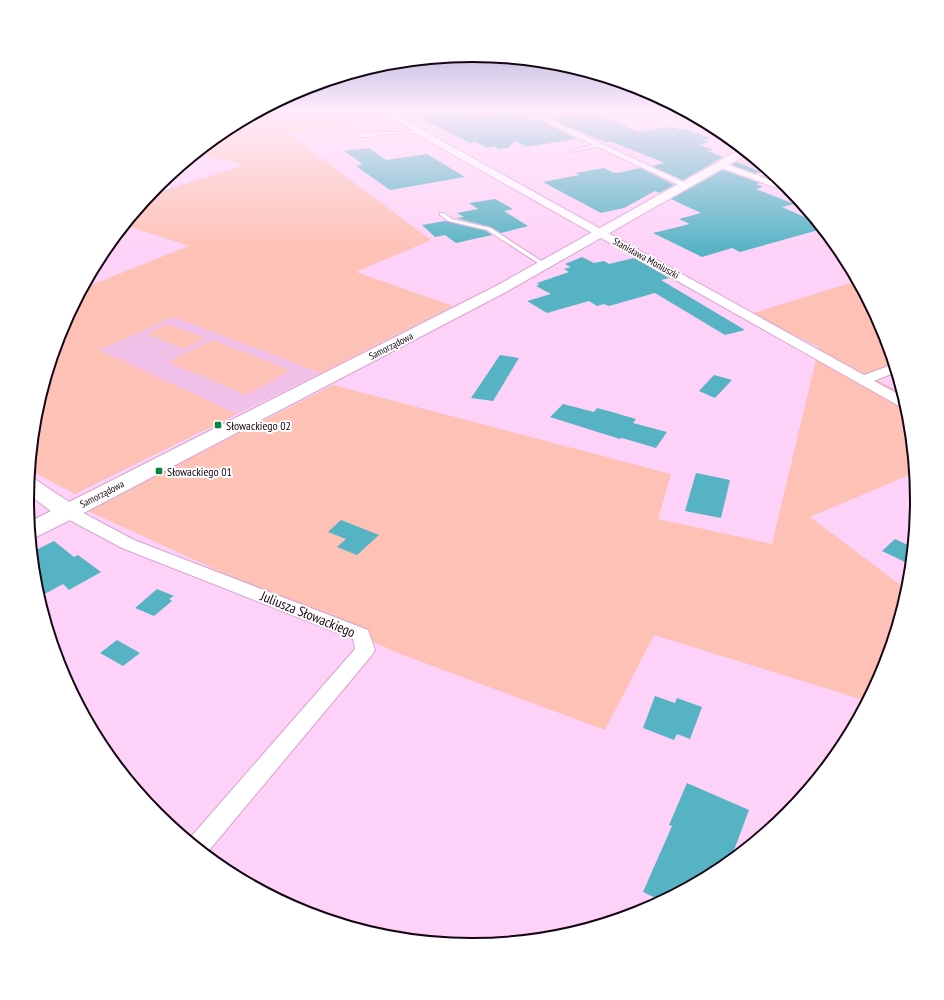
<svg xmlns="http://www.w3.org/2000/svg" width="944" height="1000" font-family="'PT Sans Narrow',sans-serif">
<style>
.built{fill:#f1c1ea}
.green{fill:#fec1b5}
.building{fill:#55b3c4}
.lines{fill:none;stroke-linecap:round;stroke-linejoin:round}
.lane-casing{stroke:#d8a3d1;stroke-width:2}
.street-casing{stroke:#d8a3d1;stroke-width:2}
.secondary-casing{stroke:#d8a3d1;stroke-width:2}
.lane{fill:#fff;fill-rule:evenodd}
.street{fill:#fff;fill-rule:evenodd}
.secondary{fill:#fff;fill-rule:evenodd}
.poi-dot{fill:#048540;stroke:#fff;stroke-width:1.5}
.labels{text-anchor:middle;dominant-baseline:central;stroke-width:4;stroke-linejoin:round;paint-order:stroke}
.far-street-label{font-size:10px;fill:#170616;stroke:#fff}
.poi-label{font-size:12px;fill:#170616;stroke:#fff;text-anchor:start}
.near-street-label{font-size:14px;fill:#170616;stroke:#fff}
.rim{fill:none;stroke:#170616;stroke-width:2}
</style>
<rect width="100%" height="100%" fill="#fed2f8"/>
<!-- built -->
<g class="built">
<path d="M751,156l33,27 -5,1 -46,-18z"/>
<path d="M86,283l235,90 -246,121 -45,-24 6,-57 25,-84z"/>
</g>
<!-- green -->
<g class="green">
<path d="M260,111h119l12,7 -103,15 143,107 -75,32 97,34 -132,67 -147,-56 -75,33 138,64 -162,80 -45,-24 6,-57 25,-84 25,-46 5,2 98,-39 -64,-21 25,-30 94,-30 -47,-12 28,-23z"/>
<path d="M857,281l26,49 13,42 -19,8 25,13 6,20 6,60 -104,44 97,73 -24,81 -16,30 -213,-66 -49,95 -207,-77 -310,-142 245,-126 338,89 -13,45 114,25 47,-197 -69,-33z"/>
<path d="M168,324l37,14 -21,11 -37,-15z"/>
<path d="M213,340l77,30 -44,25 -78,-33z"/>
</g>
<!-- building -->
<g class="building">
<path d="M407,111h61l9,4 33,-3 24,9 5,-1 38,19 -50,8 -12,-6 -7,7 -9,1 -5,-3 -7,2 -11,-6 -6,1z"/>
<path d="M591,112l48,20 32,-5 9,3 4,-1 27,9 -9,2 7,2 -10,3 14,5 -6,1 16,6 -40,23 -31,-14 13,-3 -53,-21h-6l-16,-6 -38,-17z"/>
<path d="M369,148l17,12 41,-6 38,23 -75,13 -34,-24 7,-2 -19,-13z"/>
<path d="M736,162l25,10 -6,1 -23,-8z"/>
<path d="M604,168l8,4 6,1 22,-5 34,17 -15,8 -4,-2 -31,17 -23,5 -58,-31 36,-7 -3,-2z"/>
<path d="M723,170l37,13 -4,1 7,3 -7,2 38,15 -12,3 34,15 6,7 -82,23 -8,-4 -30,9 -49,-24 37,-9 -11,-5 22,-6 -30,-14z"/>
<path d="M495,199l18,10 -9,2 24,15 -27,7 -10,-6 -35,-9 8,-1 -7,-4 21,-4 -9,-6z"/>
<path d="M445,221l41,10 6,4 -36,8 -11,-8 -10,2 -13,-12z"/>
<path d="M582,257l12,6 10,-2 5,3 25,-6 35,20 -8,2 84,50 -20,5 -70,-42 -46,13 -5,-2 -7,2 -8,-5 -42,12 -20,-12 24,-7 -15,-8 3,-1 -2,-2 32,-11 -5,-3 7,-2 -6,-3z"/>
<path d="M500,355l19,3 -26,43 -22,-3z"/>
<path d="M714,375l18,5 -17,18 -16,-7z"/>
<path d="M563,404l31,8 3,-4 15,4 24,7 -3,4 34,9 -11,16 -34,-10 -2,1 -70,-22z"/>
<path d="M696,473l34,7 -9,38 -36,-7z"/>
<path d="M341,520l38,15 -22,20 -20,-8 9,-8 -18,-7z"/>
<path d="M895,539l17,8v8l-7,7 -23,-11z"/>
<path d="M54,541l20,16 4,-2 23,17 -32,18 -6,-6 -24,13 -3,-10 -4,-35z"/>
<path d="M157,589l17,7 -5,3 3,2 -18,15 -19,-8z"/>
<path d="M117,640l23,13 -17,13 -23,-13z"/>
<path d="M655,696l20,7 2,-5 25,9 -12,32 -13,-5 -3,6 -31,-12z"/>
<path d="M687,783l62,27 -19,51 -11,9 -57,31 -19,-9 29,-66 -3,-1z"/>
</g>
<g class="lines">
<defs>
<g id="lane">
<path d="M421,131l1,2 -43,1 -5,3h-17l-2,-1 4,-3z"/>
<path d="M600,144l1,2 -31,6 -2,-1z"/>
<path d="M757,161l9,7 -8,-2z"/>
<path d="M769,171l3,2 -20,4 -2,-1z"/>
<path d="M780,180l3,2 -10,3 -2,-1z"/>
<path d="M440,213h4l8,6 39,9 55,36 -5,1 -54,-35 -39,-9 -8,-6z"/>
</g>
<g id="street">
<path d="M382,111h9l44,26 429,238 30,-11 2,8 -22,9 30,16 3,11 -6,-1 -472,-266z"/>
<path d="M522,111h10l158,74 -4,3 -3,-1z"/>
<path d="M664,111c20,0 39,10 56,19l-6,1z"/>
<path d="M718,163h6l64,24 6,7 -76,-27 -1,-2z"/>
<path d="M167,184l3,1 1,2 -1,2 -20,5 5,-6z"/>
<path d="M68,507l6,1 60,32 234,90 7,20 -3,5 -166,199 -17,-15 166,-190 -2,-10 -231,-91 -60,-32 -2,-4 2,-4z"/>
</g>
<path id="secondary" d="M741,149l7,5 -242,138 -430,225 -38,19 -7,2 -2,-16 22,-11 -23,-17 1,-15 7,1 33,22 427,-216z"/>
</defs>
<!-- lane casing -->
<use href="#lane" class="lane-casing"/>
<!-- street casing -->
<use href="#street" class="street-casing"/>
<!-- secondary casing -->
<use href="#secondary" class="secondary-casing"/>
<!-- lane -->
<use href="#lane" class="lane"/>
<!-- street -->
<use href="#street" class="street"/>
<!-- secondary -->
<use href="#secondary" class="secondary"/>
</g>
<!-- sky -->
<linearGradient id="sky" x2="0" y2="1"><stop stop-color="#8f9acc"/><stop offset="0.44" stop-color="#ffebfc"/><stop offset="1" stop-color="#ffebfc" stop-opacity="0"/></linearGradient>
<rect width="944" height="251" fill="url(#sky)"/>
<!-- markers -->
<g class="poi-dot">
<rect x="214" y="421" width="8" height="8" rx="2"/>
<rect x="155" y="467" width="8" height="8" rx="2"/>
</g>
<g class="labels">
<!-- far-street labels -->
<g class="far-street-label">
<text transform="translate(646 258) rotate(29)">Stanisława Moniuszki</text>
<text transform="translate(391 346) rotate(-27)">Samorządowa</text>
<text transform="translate(102 494) rotate(-27)">Samorządowa</text>
</g>
<!-- poi labels -->
<g class="poi-label">
<text x="226" y="425">Słowackiego 02</text>
<text x="167" y="471">Słowackiego 01</text>
</g>
<!-- near-street labels -->
<g class="near-street-label">
<text transform="translate(308 614) rotate(22)">Juliusza Słowackiego</text>
</g>
</g>
<!-- crop -->
<path d="M0 0H944V1000H0ZM34 500a438 438 0 1 1 876 0a438 438 0 1 1-876 0Z" fill="#fff" fill-rule="evenodd"/>
<path class="rim" d="M34 500a438 438 0 1 1 876 0a438 438 0 1 1-876 0Z"/>
</svg>
